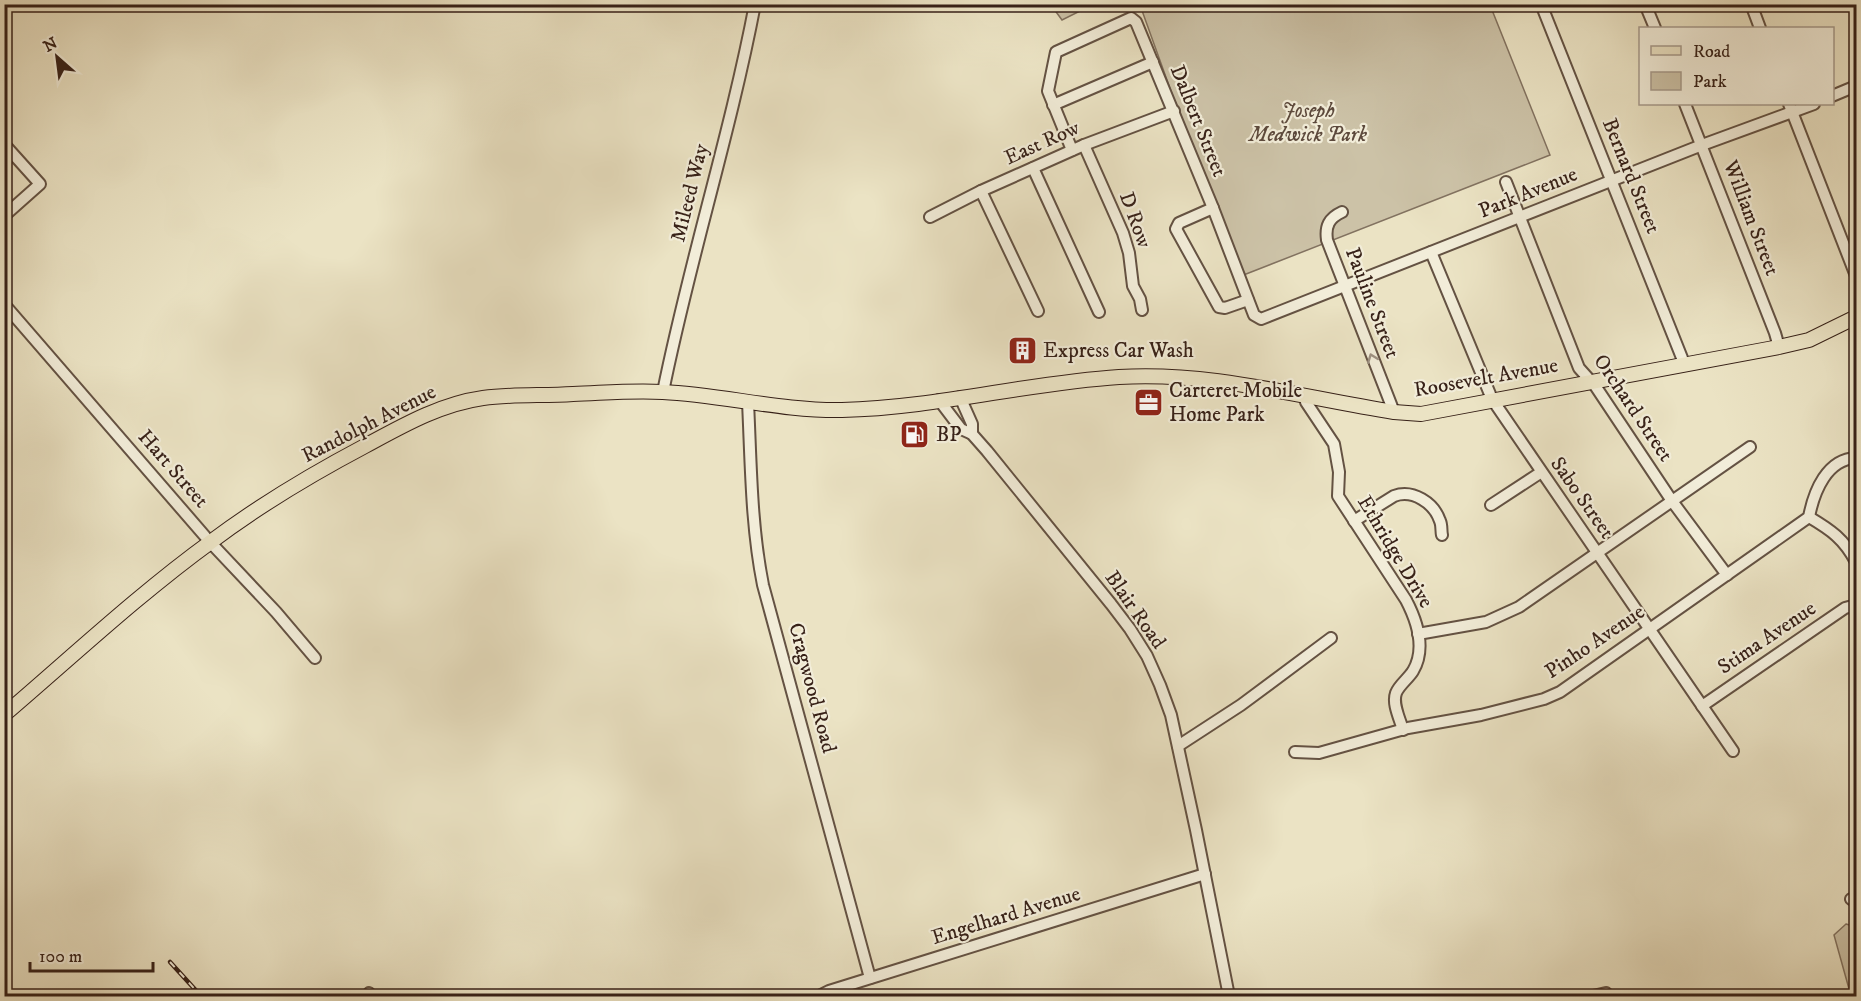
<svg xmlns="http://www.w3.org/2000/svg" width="1861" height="1001" font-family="'IM FELL DW Pica',serif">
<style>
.green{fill:#ccc2a7;stroke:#827260;stroke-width:1.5}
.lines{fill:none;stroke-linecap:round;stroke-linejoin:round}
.minor-casing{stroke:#645243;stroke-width:14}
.major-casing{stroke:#372118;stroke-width:16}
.minor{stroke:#f2edd9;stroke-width:10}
.major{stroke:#ebe3c4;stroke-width:14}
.rail-casing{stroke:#372118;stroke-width:4.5}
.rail{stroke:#f2edd9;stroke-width:2;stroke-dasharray:7;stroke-linecap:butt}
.oneway{stroke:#9e9182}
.labels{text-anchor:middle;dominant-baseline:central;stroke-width:4.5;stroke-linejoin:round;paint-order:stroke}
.park-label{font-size:21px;font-style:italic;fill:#5c493c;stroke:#f2edd9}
.street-label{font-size:21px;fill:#372118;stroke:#f2edd9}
.poi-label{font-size:21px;fill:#372118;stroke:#f2edd9;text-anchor:start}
</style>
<rect width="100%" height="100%" fill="#ebe3c4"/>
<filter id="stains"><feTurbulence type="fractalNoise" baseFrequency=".00333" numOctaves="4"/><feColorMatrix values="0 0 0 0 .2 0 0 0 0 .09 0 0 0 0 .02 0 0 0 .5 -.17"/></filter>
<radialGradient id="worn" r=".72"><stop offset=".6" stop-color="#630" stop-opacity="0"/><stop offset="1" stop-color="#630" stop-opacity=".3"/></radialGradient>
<!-- green -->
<g class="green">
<path d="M1051,5h41l-30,15z"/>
<path d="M1140,5h350l60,150 -309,121 -28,-68z"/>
<path d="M1846,924l10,3v69h-5l-17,-61z"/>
</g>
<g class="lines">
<defs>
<g id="minor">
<path d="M1541,4l143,359"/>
<path d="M1645,4l10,24"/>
<path d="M1751,4l9,24"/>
<path d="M1855,4l1,5"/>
<path d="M1832,96l24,-10"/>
<path d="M1685,104l90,229 4,14"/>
<path d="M1789,104l67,172"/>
<path d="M1053,105l100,-43"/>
<path d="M4,144l36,40 -36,32"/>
<path d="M1084,145l39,88 6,20 4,33 7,13 2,11"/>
<path d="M1072,150l-24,-59 8,-39 75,-34 5,4 77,186 41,107 7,4 441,-174 112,-41"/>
<path d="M1033,168l66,144"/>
<path d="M1506,182l73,186 17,19 76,114 55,74"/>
<path d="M981,191l57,120"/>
<path d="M1213,208l-34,15 -3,6 43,78 6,1 23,-8"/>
<path d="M1342,212c-13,6 -17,14 -15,28l67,172"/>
<path d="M930,217l51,-26 103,-46 90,-34"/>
<path d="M1431,252l61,147 241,352"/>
<path d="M4,304l206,238 66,70 39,46"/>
<path d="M663,392c26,-130 67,-257 92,-388"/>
<path d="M1307,396l-1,6 28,42 5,28 -1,24 68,104c11,21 20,49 7,71 -5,8 -14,14 -17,22 -4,11 4,26 7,37"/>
<path d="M960,397l12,27v10"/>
<path d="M939,400l22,29 11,5 15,17 124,153 19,25 17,27 13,29 11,30 25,115 33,166"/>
<path d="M748,402c3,62 3,123 15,183l107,393"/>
<path d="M1491,505l49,-32"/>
<path d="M1809,517c22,13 35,22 47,45"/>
<path d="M1354,521l40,-25c19,-7 40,7 46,25 2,4 1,10 2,14"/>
<path d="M1418,634l68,-12 33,-15 231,-160"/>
<path d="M1702,706l143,-98 11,-3"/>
<path d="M1178,746l63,-41 90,-67"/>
<path d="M1295,752l24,1 89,-25 73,-13 63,-16 16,-7 249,-175c5,-26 18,-58 47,-59"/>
<path d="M1851,899l5,3"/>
<path d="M369,993l2,3"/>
<path d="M819,996l10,-5 376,-117"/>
<path d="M1593,996l13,-3"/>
</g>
<path id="major" d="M4,715c69,-59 135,-121 208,-174 48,-36 100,-67 153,-95 37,-20 75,-42 118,-48 30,-4 60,-2 90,-4 30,-1 60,-4 90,-2 60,3 119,19 179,18 93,-2 184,-27 277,-33 92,-6 184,21 275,35l27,2 358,-67 30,-7 47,-23"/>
</defs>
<!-- minor casing -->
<use href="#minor" class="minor-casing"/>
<!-- major casing -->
<use href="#major" class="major-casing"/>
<!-- minor -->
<use href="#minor" class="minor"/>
<!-- major -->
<use href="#major" class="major"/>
<defs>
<path id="rail" d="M170,962l31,34"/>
</defs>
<!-- rail casing -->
<use href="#rail" class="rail-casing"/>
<!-- rail -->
<use href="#rail" class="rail"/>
</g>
<!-- one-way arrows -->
<defs><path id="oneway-chevron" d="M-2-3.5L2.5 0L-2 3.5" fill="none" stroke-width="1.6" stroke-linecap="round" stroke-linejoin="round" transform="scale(1.5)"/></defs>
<use class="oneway" href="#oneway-chevron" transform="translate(1372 358) rotate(-111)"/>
<!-- icons -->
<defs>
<symbol id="building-square" viewBox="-11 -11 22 22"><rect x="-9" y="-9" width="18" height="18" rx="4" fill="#8f2418" stroke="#f2edd9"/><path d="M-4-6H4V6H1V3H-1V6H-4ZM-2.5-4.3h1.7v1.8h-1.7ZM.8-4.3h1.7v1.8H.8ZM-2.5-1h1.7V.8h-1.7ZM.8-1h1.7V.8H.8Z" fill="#fff"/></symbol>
<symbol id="office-square" viewBox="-11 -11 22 22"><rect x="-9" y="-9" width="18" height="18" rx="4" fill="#8f2418" stroke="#f2edd9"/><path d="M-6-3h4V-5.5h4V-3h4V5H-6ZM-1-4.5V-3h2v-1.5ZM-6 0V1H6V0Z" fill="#fff"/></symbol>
<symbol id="fuel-square" viewBox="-11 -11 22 22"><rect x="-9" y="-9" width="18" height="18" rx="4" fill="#8f2418" stroke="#f2edd9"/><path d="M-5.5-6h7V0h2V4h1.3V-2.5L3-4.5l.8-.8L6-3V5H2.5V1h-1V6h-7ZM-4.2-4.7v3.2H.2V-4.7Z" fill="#fff"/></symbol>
</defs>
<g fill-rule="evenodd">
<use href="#building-square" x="1006" y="334" width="33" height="33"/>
<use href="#office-square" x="1132" y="386" width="33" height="33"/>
<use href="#fuel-square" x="898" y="418" width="33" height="33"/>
</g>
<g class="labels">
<!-- park labels -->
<g class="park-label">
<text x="1308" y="111">Joseph<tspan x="1308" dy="24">Medwick Park</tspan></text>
</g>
<!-- street labels -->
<g class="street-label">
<text transform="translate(1198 121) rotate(68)">Dalbert Street</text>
<text transform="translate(1042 143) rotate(-24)">East Row</text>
<text transform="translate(1631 176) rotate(68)">Bernard Street</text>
<text transform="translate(690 193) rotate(-76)">Mileed Way</text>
<text transform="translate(1528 193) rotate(-22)">Park Avenue</text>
<text transform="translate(1751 218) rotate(69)">William Street</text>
<text transform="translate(1135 220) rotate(70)">D Row</text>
<text transform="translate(1372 303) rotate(69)">Pauline Street</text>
<text transform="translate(1486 378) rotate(-10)">Roosevelt Avenue</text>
<text transform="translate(1633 408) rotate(56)">Orchard Street</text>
<text transform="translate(369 424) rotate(-27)">Randolph Avenue</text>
<text transform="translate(173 469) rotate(49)">Hart Street</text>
<text transform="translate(1582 498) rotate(55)">Sabo Street</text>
<text transform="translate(1395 552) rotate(59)">Ethridge Drive</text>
<text transform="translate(1135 610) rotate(55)">Blair Road</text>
<text transform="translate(1767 638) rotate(-34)">Stima Avenue</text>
<text transform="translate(1595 642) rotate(-34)">Pinho Avenue</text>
<text transform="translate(812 688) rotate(75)">Cragwood Road</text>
<text transform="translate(1006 916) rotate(-17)">Engelhard Avenue</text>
</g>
<!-- poi labels -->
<g class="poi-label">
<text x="1043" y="351">Express Car Wash</text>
<text x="1169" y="391">Carteret Mobile<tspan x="1169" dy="24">Home Park</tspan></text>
<text x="936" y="435">BP</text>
</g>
</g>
<!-- margin -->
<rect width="1861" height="1001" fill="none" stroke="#ebe3c4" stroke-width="24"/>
<rect x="6" y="6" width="1849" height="989" fill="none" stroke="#372118" stroke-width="3"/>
<rect x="12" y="12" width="1837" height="977" fill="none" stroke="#372118" stroke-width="1.5"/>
<!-- legend -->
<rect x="1639" y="27" width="195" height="78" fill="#f2edd9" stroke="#a79b8c" stroke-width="1.5"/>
<rect x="1651" y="46" width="30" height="9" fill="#ebe3c4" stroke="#a79b8c" stroke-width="1.5"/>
<text x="1693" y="57" font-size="18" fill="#372118">Road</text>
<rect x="1651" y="72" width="30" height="18" fill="#ccc2a7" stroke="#a79b8c" stroke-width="1.5"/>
<text x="1693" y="87" font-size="18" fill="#372118">Park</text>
<!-- north arrow -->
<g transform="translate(57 57) rotate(332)" stroke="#f2edd9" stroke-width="4.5" paint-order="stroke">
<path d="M0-4.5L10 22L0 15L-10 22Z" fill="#372118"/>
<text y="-9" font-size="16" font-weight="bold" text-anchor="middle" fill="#372118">N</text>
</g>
<!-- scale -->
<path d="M30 962v9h123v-9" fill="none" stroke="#372118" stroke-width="3"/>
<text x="39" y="962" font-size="18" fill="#372118" stroke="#f2edd9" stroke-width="4.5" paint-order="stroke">100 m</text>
<rect width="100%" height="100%" filter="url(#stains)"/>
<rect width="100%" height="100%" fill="url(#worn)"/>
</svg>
